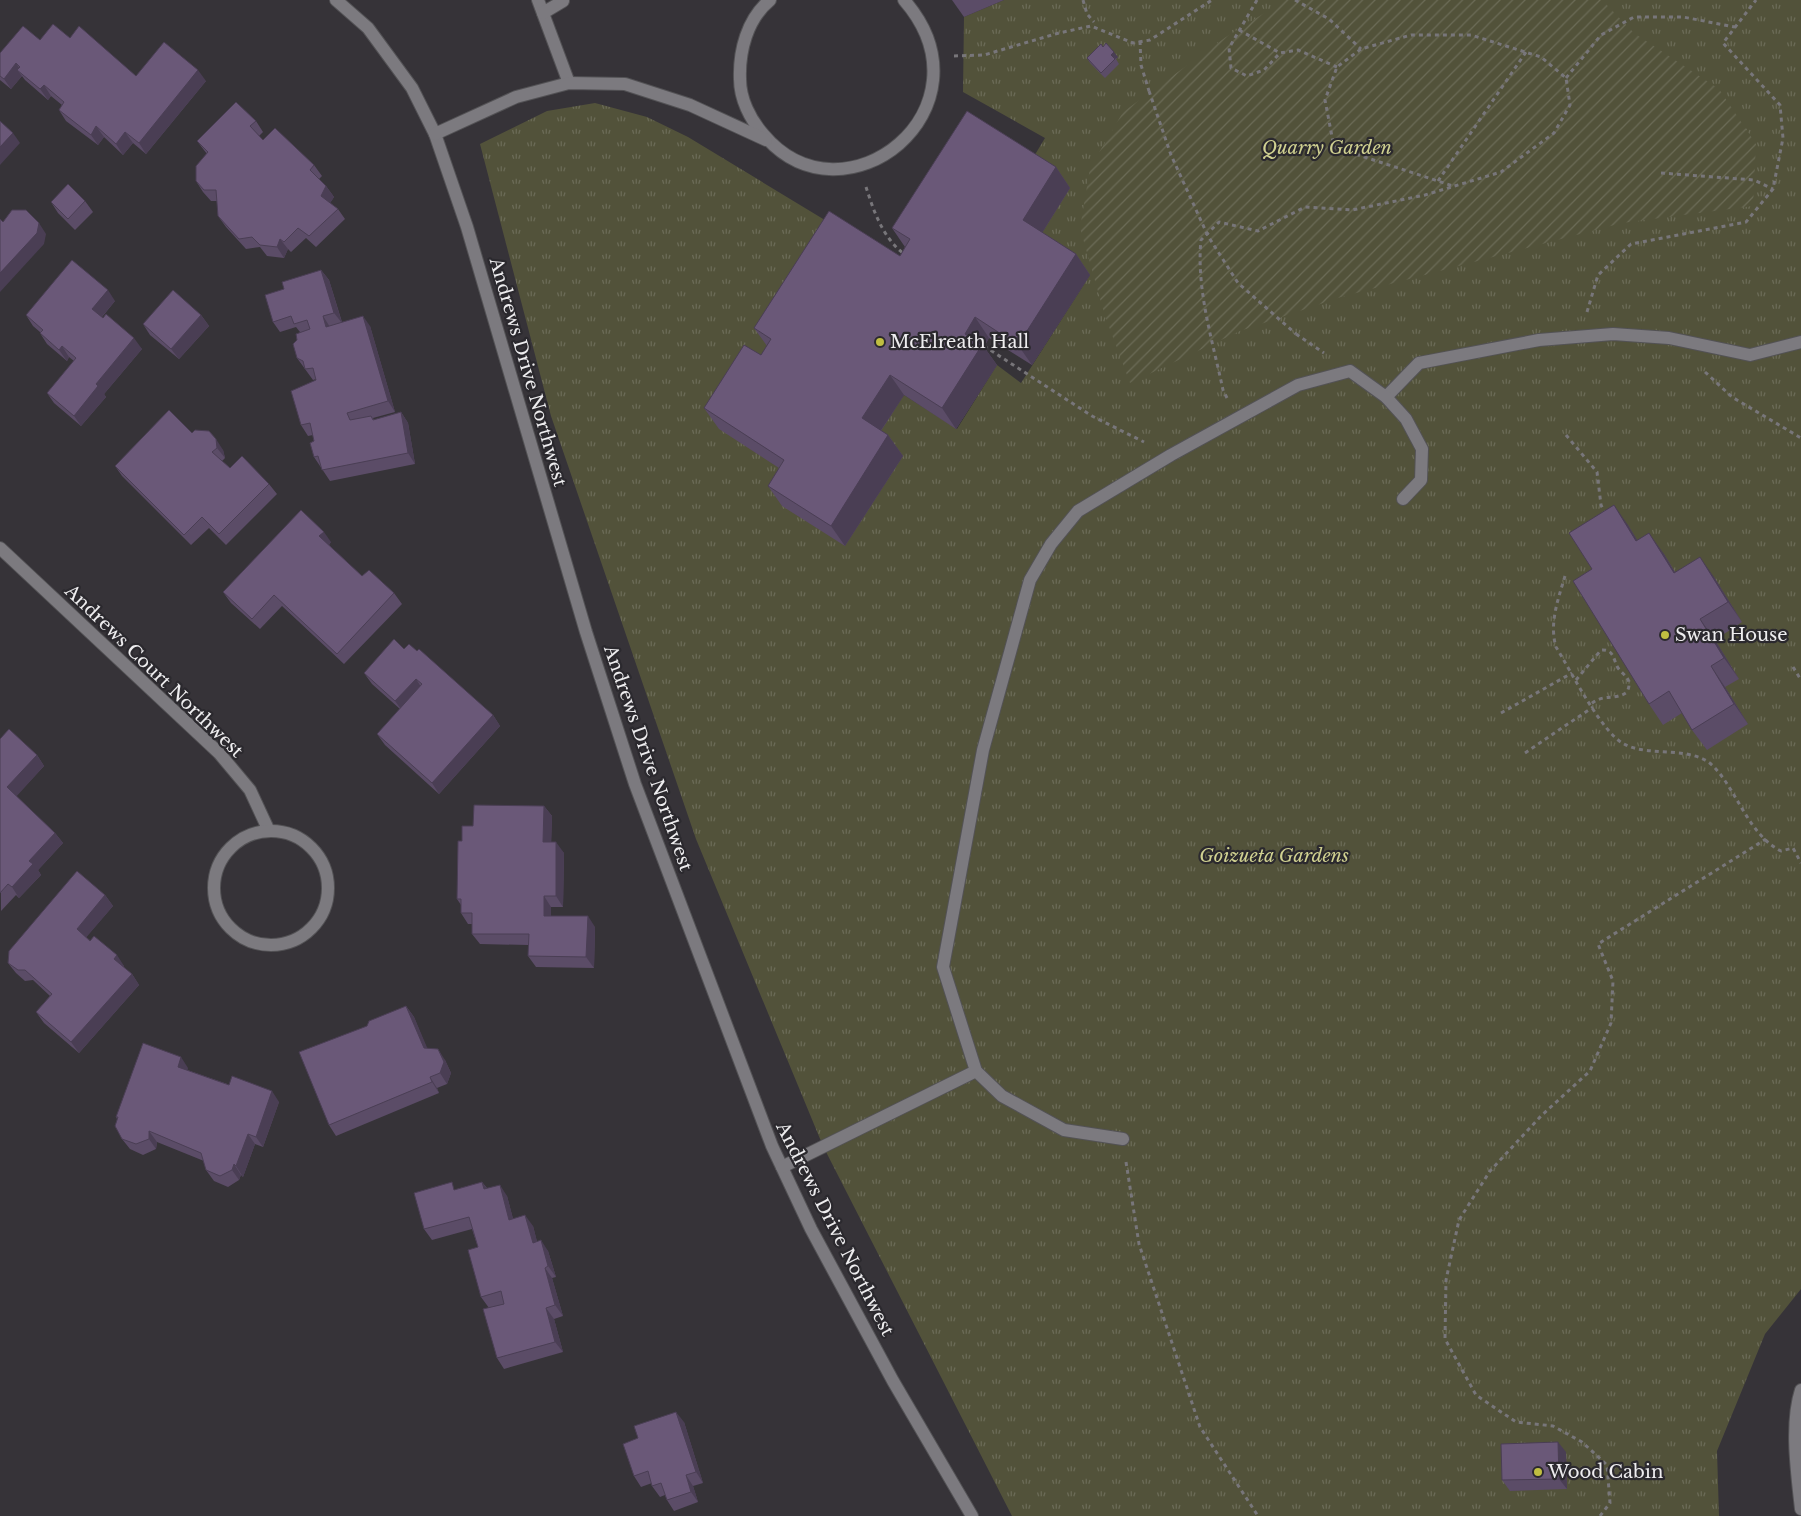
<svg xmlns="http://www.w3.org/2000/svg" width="1801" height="1516" font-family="'Libre Baskerville',serif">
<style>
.grass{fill:url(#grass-tufts)}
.garden{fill:url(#garden-furrows)}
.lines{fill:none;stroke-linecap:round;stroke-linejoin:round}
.minor-casing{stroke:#535255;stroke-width:14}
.path{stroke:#78767a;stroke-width:3;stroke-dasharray:4 4;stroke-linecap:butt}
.minor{stroke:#7c7a7f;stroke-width:12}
.path-bridge{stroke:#78767a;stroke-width:3;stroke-dasharray:4 4;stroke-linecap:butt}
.wall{fill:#5b4c67}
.shaded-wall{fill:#4a3e54}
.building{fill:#6a5878;stroke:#4a3e54}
.poi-dot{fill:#c0be41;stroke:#2b292e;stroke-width:2}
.labels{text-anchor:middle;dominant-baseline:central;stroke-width:4.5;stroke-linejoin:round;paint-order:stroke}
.park-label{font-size:18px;font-style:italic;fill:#d0d191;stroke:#2b292e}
.poi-label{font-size:18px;fill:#eeedef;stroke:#2b292e;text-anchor:start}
.street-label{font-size:18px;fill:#eeedef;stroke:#2b292e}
</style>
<defs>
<pattern id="grass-tufts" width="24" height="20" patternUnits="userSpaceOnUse" patternTransform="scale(1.25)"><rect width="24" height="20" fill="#52523a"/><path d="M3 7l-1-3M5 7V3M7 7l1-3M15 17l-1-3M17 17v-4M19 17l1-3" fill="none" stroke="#6b6b57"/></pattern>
<pattern id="garden-furrows" width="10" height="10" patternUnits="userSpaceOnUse" patternTransform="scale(1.25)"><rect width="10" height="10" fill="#52523a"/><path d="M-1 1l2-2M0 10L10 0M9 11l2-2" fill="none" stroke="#6b6b57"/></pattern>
</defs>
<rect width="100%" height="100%" fill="#363338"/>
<!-- grass -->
<path class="grass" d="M1004,0h797v1289l-36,45 -48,117 2,65h-707l-189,-370 -127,-307 -145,-423 -71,-272 67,-33 48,-8 52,14 41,20 155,94 33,207 28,-43 53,34 40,-64 24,18 69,-108 -53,-34 -7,-78 15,-25 -82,-46 1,-75z"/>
<!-- garden -->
<path class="garden" d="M1285,0h317l32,33 85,56 37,55 -3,62 -131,17 -281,74 -101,34 -110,52 -25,-67 -25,-88 10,-60 33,-56 103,-75z"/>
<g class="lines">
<defs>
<g id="minor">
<path d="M336,0l32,28 44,60 23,46 32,93 119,405 49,152 137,362 39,83 82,152 79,135"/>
<path d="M538,0l31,83"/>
<path d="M770,0c-23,19 -31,51 -30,79 0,20 10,40 23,55 81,97 235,-26 141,-134"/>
<path d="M543,13l20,-12"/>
<path d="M435,134l81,-37 53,-14 56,1 65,21 76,35"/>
<path d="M1386,397l33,-34 120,-23 74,-6 56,4 81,17 51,-13"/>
<path d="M0,548l219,205 31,37 19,41"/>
<circle cx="271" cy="888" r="57"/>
<path d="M976,1071l26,25 62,34 59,9"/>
<path d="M782,1167l194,-96 -33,-104 40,-217 47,-170 21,-36 27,-33 93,-56 127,-70 52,-14 36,26 20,22 16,30 -1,31 -18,19"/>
<path d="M1801,1390c-11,34 -4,83 0,119"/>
</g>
</defs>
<!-- minor casing -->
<use href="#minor" class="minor-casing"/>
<!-- path -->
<g class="path">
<path d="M1083,0l4,14 7,8"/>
<path d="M1257,0l-28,48 2,20 16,8 17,-6 16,-17 18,-3 39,17"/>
<path d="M1295,0l34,19 32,30"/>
<path d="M1239,30l41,23"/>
<path d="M1140,41l1,24 8,26"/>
<path d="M954,56l30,-1 75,-22 32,-7 42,17 17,-3 62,-40"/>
<path d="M1566,78l35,-43 33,-18h49l52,10"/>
<path d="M1661,173l93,7 19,9"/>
<path d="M1438,181l88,-129"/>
<path d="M866,187c8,25 17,51 38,67"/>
<path d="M1587,312l11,-37 33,-31 115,-22 27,-33 10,-51 -3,-33 -57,-62 33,-43"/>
<path d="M1296,334l28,19"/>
<path d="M984,346l108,70 52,26"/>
<path d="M1705,372l27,25 69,41"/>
<path d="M1227,398l-4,-8c-10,-48 -27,-100 -22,-150l18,-18 39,9 47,-24 47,3 73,-15 76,-23 53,-39 16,-28 -4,-27 -25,-21 -70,-22h-60l-50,14 -24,18 -12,33 9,47 119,39"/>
<path d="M1566,435l31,37 4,33 4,8"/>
<path d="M1565,576c-7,24 -16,47 -9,71 15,24 45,85 68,97 25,14 70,0 91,24 23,25 34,67 66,83l12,-3 8,15"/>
<path d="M1793,667l8,13"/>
<path d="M1576,680l25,-30c13,-1 12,9 17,18 7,9 15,11 9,24 -12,9 -23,1 -36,12"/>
<path d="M1501,713l71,-40"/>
<path d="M1525,753l68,-46"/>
<path d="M1126,1162l13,82 61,183 58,89"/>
<path d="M1600,1516l10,-13 -3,-38 -25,-23 -29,-16 -37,-4 -40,-27 -31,-56 1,-59 13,-60 31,-49 51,-55 49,-45 21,-48 2,-42 -15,-37 168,-105"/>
</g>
<!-- minor -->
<use href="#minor" class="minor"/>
<!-- path-bridge -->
<path class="path-bridge" d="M1149,91l22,64 37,81 30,47 58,51"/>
</g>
<!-- wall -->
<g class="wall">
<path d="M952,0h52l-40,17z"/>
<path d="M70,38l66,38 70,5 -60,73 -13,-11 -10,12 -19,-18 -6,8 -32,-24 -7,-11 3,-5 -11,-9 -3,4 -23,-20 -3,-4 -11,13 -11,-9v-27l40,-13z"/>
<path d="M1103,47l15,10 -2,2 3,5 -14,14 -15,-15 -3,-5z"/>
<path d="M256,121l7,11 -4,4 4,4 51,25 8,11 -3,3 7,7 8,11 -4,6 8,6 7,10 -29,28 -10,-9 -15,14 -3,-3 -4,9 -17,-2 -7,-9 -14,2 -20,-22 -8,-11 -1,-15h-6l-8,-9 -7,-11 11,-27 -10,-13z"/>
<path d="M1056,167l14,21 -28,45 34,21 14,21 -58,90 -43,-27 -5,9 13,18 -41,64 -52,-34 -23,36 7,4 15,21 -58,90 -63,-40 -14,-20 11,-18 -60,-39 -15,-21 57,-53 6,-9 -13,-18 146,-72 5,-9 -13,-19z"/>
<path d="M85,201l8,11 -18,18 -17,-17 -7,-11z"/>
<path d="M321,270l8,10 13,42 28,4 25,86 -22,6 1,2 27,-8 7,11 7,41 -85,17 -16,-24v-16l-1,-6 -5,1 -7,-11 15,-46 -3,1 -16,-22v-18l3,-8 -4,-5 -16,5 -7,-10 11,-33z"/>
<path d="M115,301l-13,16 40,32 -38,45 2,3 -25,29 -27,-23 -7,-10 27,-32 -5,-4 -2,4 -20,-17 -7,-11v-1l-7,-6 -7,-11z"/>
<path d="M201,315l8,11 -30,33 -29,-24 -7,-11z"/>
<path d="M192,433l31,17 2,8 -3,3 8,7 39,16 8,10 -51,51 -17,-17 -18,17 -69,-69 -7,-10z"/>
<path d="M1628,525l9,15 27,14 11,18 39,5 28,45 -27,18 24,39 -14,8 23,37 -41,26 -15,-20 -10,-17 -19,12 -14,-21 -57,-135z"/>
<path d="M331,542l-2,3 33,31 32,17 8,11 -58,60 -62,-58 -22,23 -29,-26 -8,-11z"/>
<path d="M404,649l13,2 76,64 7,11 -61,68 -54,-49 -8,-11 23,-25 -28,-25 -8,-11z"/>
<path d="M0,739l37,16 7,11 -28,30 39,37 8,10 -25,27 3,5 -22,23 -3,-3 -15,16z"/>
<path d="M544,806l8,10 -1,26 13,11 -1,54h-12v9l44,11 -1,41 -58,-1 -8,-11v-11l-48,-1 -8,-10v-10h-4l-7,-11v-8l-4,-6 5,-58 11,-15z"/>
<path d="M105,895l8,11 -27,31 38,29 -1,1 9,7 7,11 -60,68 -35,-30 -8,-11 14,-16 -17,-16 -8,1 -9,-8 -8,-10z"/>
<path d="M406,1006l8,11 13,32 18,11 6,13 -4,11 -10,4 2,5 -103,43 -7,-11 38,-99z"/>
<path d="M188,1068l-1,2 92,32 -16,45 -8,-3 -12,33 -2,-2 -2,5 -11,7 -14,-6 -8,-11 -2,-9 -47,-19 -1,7 -13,6 -13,-6 -8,-10 -5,-20 -1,-2z"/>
<path d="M482,1182l5,6 20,8 6,23 20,7 4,16 11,9 8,26 -4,1 11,38 -9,3 9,33 -59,17 -7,-11 7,-54 -15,4 -8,-11 -3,-50 -6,-18 -40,11 -8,-11 33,-40z"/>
<path d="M684,1422l19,61 -10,3 5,16 -24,9 -7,-11 -2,-5 -5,2 -8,-11v-3l-11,4 -7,-11z"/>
<path d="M1566,1452l1,37 -57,2 -8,-11z"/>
</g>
<!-- shaded-wall -->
<g class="shaded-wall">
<path d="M1114,52l4,5 -2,2 -5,-4z"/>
<path d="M16,63l7,11 -6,-4 5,6 -11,13 -7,-10z"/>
<path d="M198,70l8,11 -60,73 -7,-11z"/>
<path d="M44,85l7,11 -3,4 -8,-11z"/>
<path d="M96,126l8,11 -6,8 -7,-10z"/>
<path d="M125,132l8,11 -10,12 -7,-11z"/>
<path d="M13,133l7,10 -20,22v-18z"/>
<path d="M1056,167l14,21 -33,53 -14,-21z"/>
<path d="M326,186l8,11 -6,9 -7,-10z"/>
<path d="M39,223l7,11 -2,10 -44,48v-19z"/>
<path d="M280,239l8,10 -4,9 -7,-11z"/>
<path d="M1076,254l14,21 -58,90 -14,-20z"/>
<path d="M321,270l8,10 13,43 -8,-10z"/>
<path d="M108,290l7,11 -16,19 -7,-11z"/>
<path d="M201,315l8,11 -30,33 -8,-10z"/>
<path d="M323,316l7,11h-4z"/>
<path d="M363,316l7,10 25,86 -7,-11z"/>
<path d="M975,317l14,21 -5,9 13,18 -41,64 -14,-21 23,-74z"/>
<path d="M134,338l8,11 -38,45 2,3 -25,29 -7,-10 22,-32z"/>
<path d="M62,346l7,11 -2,4 -8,-11z"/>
<path d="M890,375l14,20 -28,43 -14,-20z"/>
<path d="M401,412l7,11 7,41 -7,-11z"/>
<path d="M888,435l15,21 -58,90 -14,-20z"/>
<path d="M216,439l7,11 2,8 -8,-10z"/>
<path d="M1614,505l14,20 22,36 -14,-20z"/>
<path d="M324,532l7,10 -4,5 -8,-11z"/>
<path d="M1649,533l15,21 24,40 -14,-21z"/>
<path d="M1700,557l14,20 28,45 -14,-20z"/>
<path d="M1700,619l15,21 24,39 -15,-21z"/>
<path d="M1711,666l14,21 23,37 -14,-20z"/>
<path d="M416,679l7,11 -20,22 -8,-11z"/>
<path d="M493,715l7,11 -61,68 -7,-11z"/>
<path d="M37,755l7,11 -29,32 -8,-11z"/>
<path d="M544,806l8,10 -1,37 -8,-11z"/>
<path d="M55,833l8,10 -25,27 3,5 -22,23 -7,-11 17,-26z"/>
<path d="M556,842l8,11 -1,54 -7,-11z"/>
<path d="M105,895l8,11 -29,34 -7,-11z"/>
<path d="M544,896l7,11v19l-7,-10z"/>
<path d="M588,916l7,11 -1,41 -8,-11z"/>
<path d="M117,955l7,11 -3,4 -7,-11z"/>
<path d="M132,974l7,11 -60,68 -8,-11z"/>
<path d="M406,1006l8,11 18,42 -8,-11z"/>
<path d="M438,1049l7,11 6,13 -4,11 -7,-11z"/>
<path d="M181,1057l7,11 -3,9 -7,-10z"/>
<path d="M430,1077l7,11 2,5 -7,-11z"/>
<path d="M272,1091l7,11 -16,45 -7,-10z"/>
<path d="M149,1131l8,11 -1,7 -7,-10z"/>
<path d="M248,1134l7,10 -12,33 -7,-11z"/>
<path d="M234,1164l7,11 -2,5 -7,-10z"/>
<path d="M482,1182l8,11 -6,-4z"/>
<path d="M500,1185l7,11 9,34 -7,-10z"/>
<path d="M525,1215l8,11 7,27 -7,-10z"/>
<path d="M541,1240l7,11 8,26 -8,-11z"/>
<path d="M545,1268l7,10 11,38 -8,-11z"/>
<path d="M546,1308l8,11 9,33 -8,-10z"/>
<path d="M676,1412l8,10 19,61 -7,-11z"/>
<path d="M1558,1442l8,10 1,37 -8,-10z"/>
<path d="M686,1475l7,11 5,16 -7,-10z"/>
</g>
<!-- building -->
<g class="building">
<path d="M53,24l17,14 9,-12 57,50 28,-34 34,28 -59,73 -14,-11 -9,12 -20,-18 -5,9 -32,-25 5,-8 -20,-17 -4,4 -23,-19 3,-3 -4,-4 -12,16 -4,-3v-23l23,-27 17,14z"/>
<path d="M1106,43l8,9 -3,3 4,4 -14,14 -14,-15 14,-14 2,3z"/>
<path d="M236,102l20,19 -6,5 13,14 12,-12 39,37 -4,5 16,16 -5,10 17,13 -29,27 -11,-8 -14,14 -4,-3 -3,8 -17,-2 -8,-8 -13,2 -21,-23 -2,-26h-12l-8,-9v-15l12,-14 -11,-11z"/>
<path d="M967,111l89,56 -33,53 53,34 -58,91 -43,-28 -10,17 17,11 -40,63 -52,-33 -28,43 26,17 -57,91 -63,-40 16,-26 -80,-52 40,-63 17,10 10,-16 -17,-11 75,-117 71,45 10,-17 -18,-11z"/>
<path d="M0,121l13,12 -13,14z"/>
<path d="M68,184l17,17 -17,18 -17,-17z"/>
<path d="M12,210h14l13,13 -2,10 -37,40v-54l3,3z"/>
<path d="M72,260l36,30 -16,19 11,9 3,-4 28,24 -38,46 2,2 -24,30 -27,-23 29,-35 -14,-12 -3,4 -19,-17 3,-3 -17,-15z"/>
<path d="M321,270l13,43 -11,3 3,11 37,-11 25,85 -41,12 3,7 21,-4 2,4 28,-8 7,41 -86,17 -4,-14 -4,1 -4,-14 4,-2 -4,-18 -9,2 -10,-34 25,-11 -3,-12 -8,1 -2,-8 -6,-3 -4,-14 4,-4 -1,-6 14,-5 -3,-9 -13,4 -3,-8 -18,6 -8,-27 19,-6 -2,-7z"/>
<path d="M173,290l28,25 -30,34 -28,-25z"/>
<path d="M169,410l23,23 3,-3 14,1 7,8 1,9 -5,4 18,16 12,-12 27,28 -50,50 -17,-17 -18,18 -69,-69z"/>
<path d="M1614,505l22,36 13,-8 25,40 26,-16 28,45 -28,17 24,39 -13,8 23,38 -42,26 -23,-39 -20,13 -76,-123 19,-12 -23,-36z"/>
<path d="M301,510l23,22 -5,4 43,40 7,-6 25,23 -57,61 -63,-59 -22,24 -29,-27z"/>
<path d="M394,639l10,10 5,-5 8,7 2,-2 74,66 -61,68 -55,-49 45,-50 -6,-5 -21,22 -31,-28z"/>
<path d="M9,729l28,26 -30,32 48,46 -26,28 4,3 -21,23 -4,-3 -8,9v-154z"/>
<path d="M474,805l70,1 -1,36h13v54h-12v20h44l-2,41 -58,-1 1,-22h-57v-21h-11v-14h-4l1,-58h4v-15h11z"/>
<path d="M77,871l28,24 -28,34 13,12 4,-5 23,19 -3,4 18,15 -61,68 -35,-30 16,-18 -27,-24h-7l-10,-7 1,-12z"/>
<path d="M406,1006l18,42 14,1 6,13 -4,11 -10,4 2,5 -103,43 -30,-73 68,-26 2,-5z"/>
<path d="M143,1043l38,14 -3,10 51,18 3,-9 40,15 -16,46 -8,-3 -12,32 -2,-2 -2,6 -12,6 -14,-6 -5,-17 -52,-22v8l-13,5 -14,-5 -7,-13 3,-9h-2z"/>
<path d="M452,1182l2,8 28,-8 2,7 16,-4 9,35 16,-5 8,28 8,-3 7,26 -3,2 10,37 -9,3 9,34 -58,16 -14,-49 21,-5 -3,-13 -20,6 -13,-47 10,-3 -9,-30 -45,12 -10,-36z"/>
<path d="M676,1412l20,60 -10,3 5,17 -24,8 -6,-17 -9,3 -4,-15 -14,5 -11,-32 15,-6 -4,-12z"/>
<path d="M1558,1442l1,37 -57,1 -1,-36z"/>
</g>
<!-- markers -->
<g class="poi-dot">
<circle cx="880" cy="342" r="5"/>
<circle cx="1665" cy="635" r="5"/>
<circle cx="1538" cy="1472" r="5"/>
</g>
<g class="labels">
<!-- park labels -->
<g class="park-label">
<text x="1327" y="148">Quarry Garden</text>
<text x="1274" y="856">Goizueta Gardens</text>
</g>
<!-- poi labels -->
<g class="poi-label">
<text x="890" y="342">McElreath Hall</text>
<text x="1675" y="635">Swan House</text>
<text x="1548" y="1472">Wood Cabin</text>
</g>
<!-- street labels -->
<g class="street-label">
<text transform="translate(528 372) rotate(74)">Andrews Drive Northwest</text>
<text transform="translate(154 671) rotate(44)">Andrews Court Northwest</text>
<text transform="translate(648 758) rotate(71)">Andrews Drive Northwest</text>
<text transform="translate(835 1229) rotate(63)">Andrews Drive Northwest</text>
</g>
</g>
</svg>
